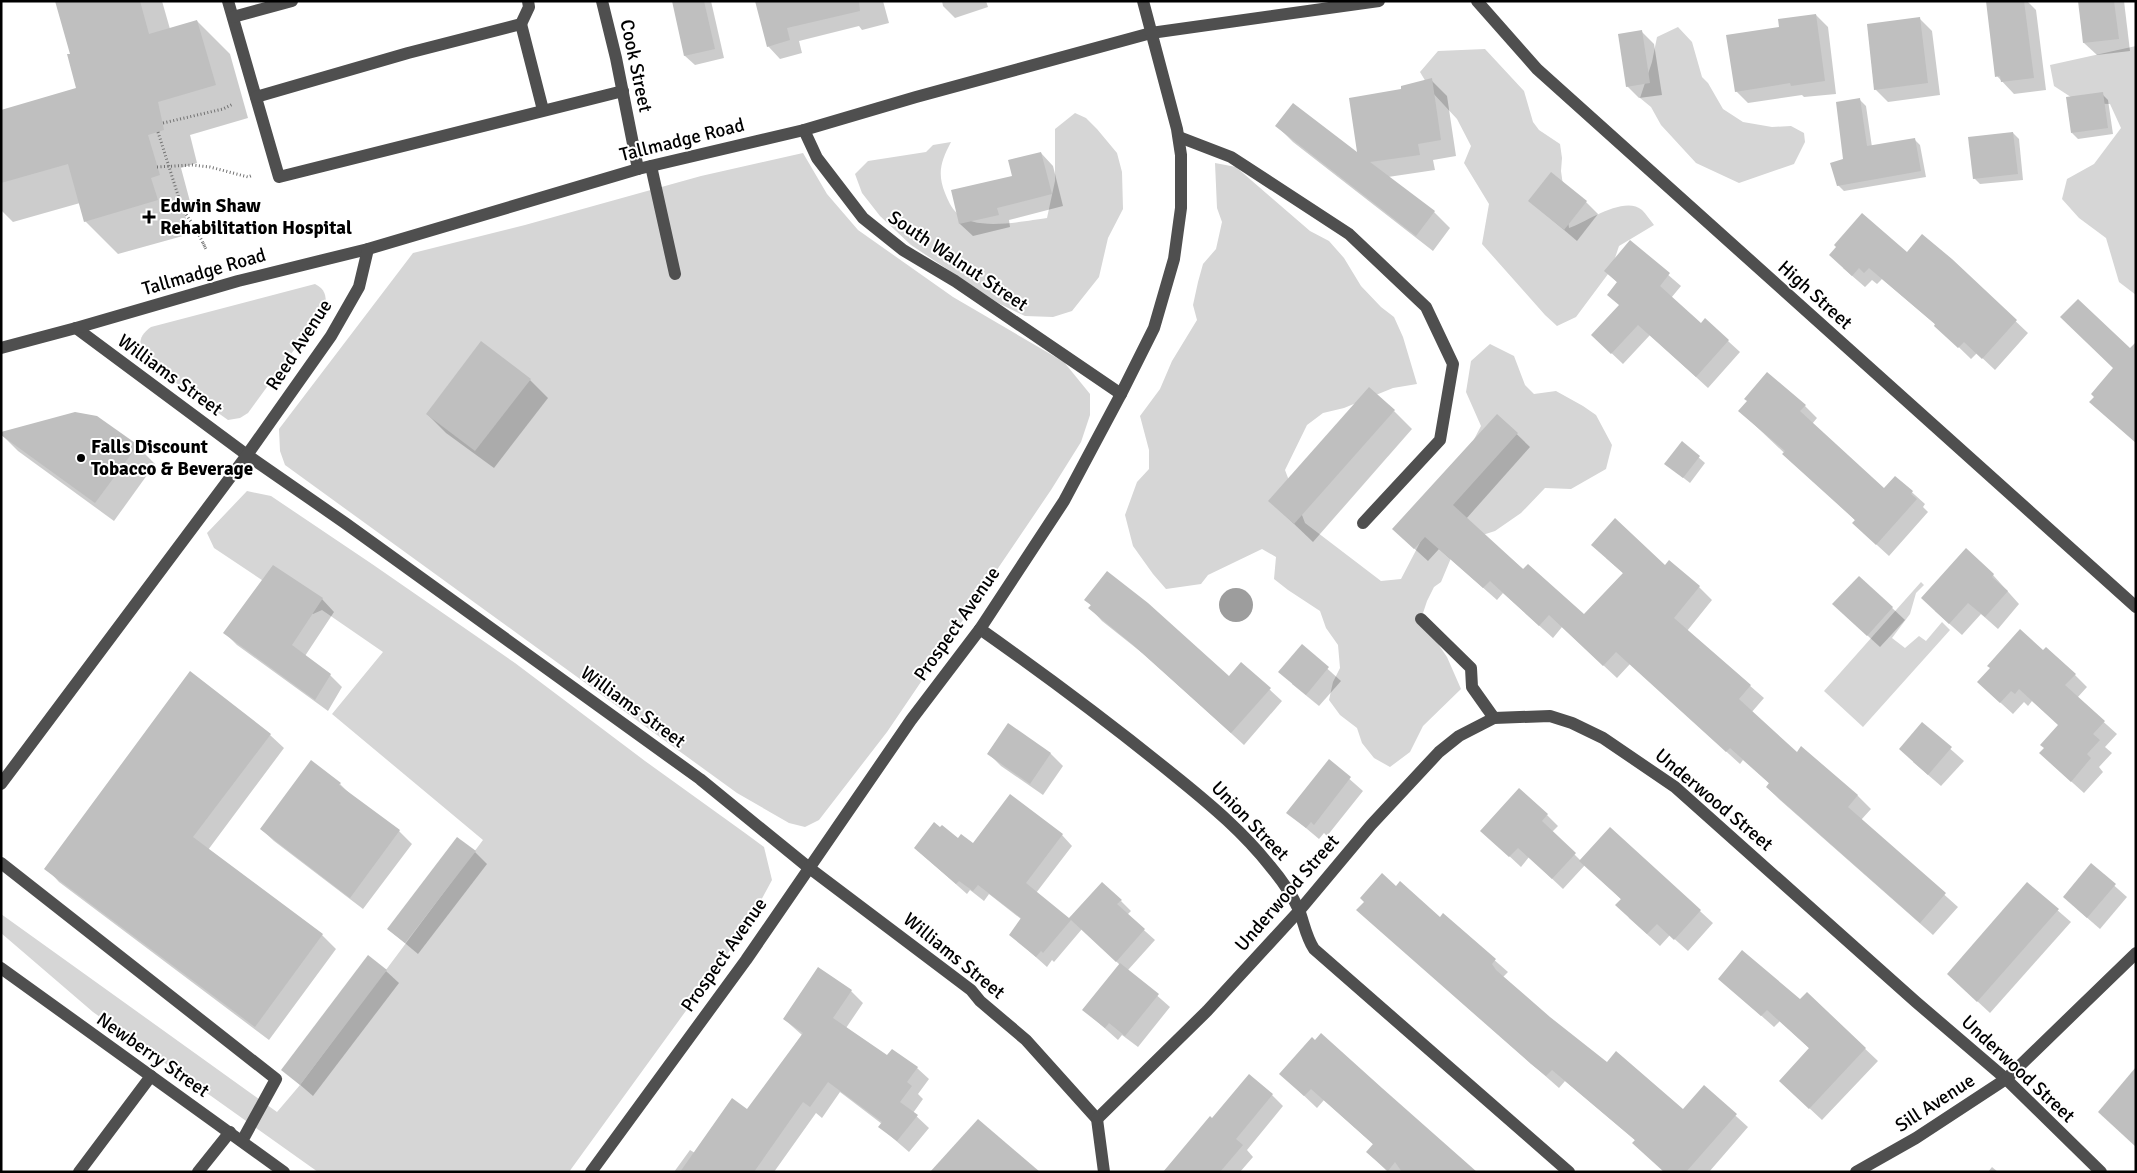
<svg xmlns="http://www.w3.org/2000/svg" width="2137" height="1173" font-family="Signika,sans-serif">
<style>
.green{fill:#d6d6d6}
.water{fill:#9d9d9d}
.shadow{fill:#0003}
.building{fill:#bfbfbf}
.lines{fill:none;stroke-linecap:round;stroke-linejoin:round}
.path{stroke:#717171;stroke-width:3;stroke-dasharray:1 2.5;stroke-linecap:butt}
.minor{stroke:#4f4f4f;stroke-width:12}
.poi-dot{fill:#000;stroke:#fff;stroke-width:2}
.labels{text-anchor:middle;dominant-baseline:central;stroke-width:4;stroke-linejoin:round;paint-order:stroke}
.street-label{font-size:19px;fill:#000;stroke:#fff}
.poi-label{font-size:19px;font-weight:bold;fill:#000;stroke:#fff;text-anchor:start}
</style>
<rect width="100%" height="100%" fill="#fff"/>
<!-- green -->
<g class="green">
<path d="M1678,27l14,15 10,35 6,6 15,26 20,13 29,5 19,-1 13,7 1,9 -11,22 -55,19 -43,-20 -35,-38 -10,-18 -11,-9 12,-36 5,-25z"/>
<path d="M2136,46v249l-17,-13 -13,-44 -27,-20 -17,-19 5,-20 27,-15 27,-36 -11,-24 -30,-1 -26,-17 -4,-21z"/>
<path d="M1485,49l39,42 9,31 6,8 21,14 2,14 -1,13 8,57c18,-6 55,-33 73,-18 4,4 8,10 12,15l-35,21 -8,24 -35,47 -19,9 -12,-11 -63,-71 7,-40 -25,-41 7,-17 -14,-27 -25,-27 -12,-20 18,-21z"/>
<path d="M1075,113l11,5 11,11 20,24 5,19 1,37 -15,29 -9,39 -27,34 -19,6 -28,-1 -27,-13 -87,-58 -31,-29 -18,-23 -7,-19 13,-13 58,-9 7,-7 18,-3c-10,19 -14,31 -6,51 3,7 6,15 12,20 17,19 67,8 90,5l8,-37v-52z"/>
<path d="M803,153l24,41 31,36 95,67 111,65 26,32v21l-9,27 -30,48 -164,242 -68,88 -14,7 -16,-4 -52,-30 -452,-328 -5,-14 -1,-22 134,-176 112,-28 176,-49z"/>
<path d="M1215,163l21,4 74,64 19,10 15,17 17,28 20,21 13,10 9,20 14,47 -24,4 -49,20 -21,5 -16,12 -22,45 20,53 76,58 20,-2 80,-153 -15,-34 5,-31 19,-17 24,12 11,29 9,9 22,-3 27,15 13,9 16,30 -6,24 -35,20 -26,-1 -24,25 -26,18 -28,9 -13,11 -13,31 -7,5 -7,14 -6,18 26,38 14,32 -38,37 -13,26 -20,15 -16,-9 -12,-15 -5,-15 -17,-13 -11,-15 4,-18 7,-14 -2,-23 -12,-17 -6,-17 -32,-21 -14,-11 2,-22 -14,-8 -54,26 -7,9 -35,5 -13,-15 -20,-28 -8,-31 12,-33 12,-13v-19l-9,-34 20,-27 12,-28 25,-41 -4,-15 5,-23 5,-18 13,-15 6,-27 -5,-14z"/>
<path d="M315,284c10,5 11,11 11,22l-78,107 -8,5 -12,2 -84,-60c-5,-15 -7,-23 7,-33z"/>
<path d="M247,491l24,5 101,68 143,99 130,98 100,72 19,14 8,33 -26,48 -177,244h-251l-225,-160 -92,-79v-19l276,198 23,-27 183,-245 -151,-126 51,-62 -61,-42 -9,4 -99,-66 -7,-15z"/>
<path d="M1921,582l3,3 -8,8 -6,21 -18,24 13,10 14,-12 7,5 16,-19 8,8 -87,97 -39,-36z"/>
</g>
<!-- water -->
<circle class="water" cx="1236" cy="605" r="17"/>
<!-- shadow -->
<g class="shadow">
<path d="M57,1h105l8,28 27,-8 33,33 18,64 -58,17 7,28 -16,5 11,41 -8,2 6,23 -72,20 -33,-33 -5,-18 -67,19 -12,-12v-99l77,-22 -6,-35z"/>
<path d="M673,1h38l13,57 -29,7 -10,-9z"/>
<path d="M756,1h127l6,22 -27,7 -3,-4 -60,15 3,12 -22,6 -12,-13z"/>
<path d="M942,1h44l2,6 -33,11 -12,-12z"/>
<path d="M1993,1h34l9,9 10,80 -32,4 -17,-18z"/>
<path d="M2079,1h45l6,50 -33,4 -13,-12z"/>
<path d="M1816,15l12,12 8,67 -32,3 -2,-2 -54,8 -12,-12 44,-63z"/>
<path d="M1920,19l12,12 8,64 -52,7 -13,-13z"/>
<path d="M1642,32l12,12 8,51 -23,3 -12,-12z"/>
<path d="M1431,80l16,16 9,60 -23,4 2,10 -47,7 46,35 16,16 -17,23 -140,-109 -16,-16 81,29 44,-65z"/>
<path d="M2102,94l6,6 5,34 -35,5 -6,-6z"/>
<path d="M1860,100l6,6 6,41 42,-8 6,6 6,32 -82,14 -6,-6z"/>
<path d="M2013,133l6,6 4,41 -43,4 -6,-6z"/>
<path d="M1041,153l12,13 10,40 -54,14 1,7 -37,9 -13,-12 -7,-33 60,-14z"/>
<path d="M1530,201l56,1 12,12 -21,27z"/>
<path d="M1630,242l51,44 -10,12 30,26 4,-4 35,32 -32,36 -58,-53 -27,29 -18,-17 15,-41 -2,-23 -12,-12z"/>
<path d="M1951,260l77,73 -33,37 -18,-17 -6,6 -35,-34 -54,-46 -5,5 -5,-4 -7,7 -22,-19z"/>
<path d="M530,380l18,18 -54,70 -48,-35 -19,-19z"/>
<path d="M1805,406l12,12 -5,6 72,66 11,-13 30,27 -2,3 5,5 -39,44 -23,-21 -10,-14 -116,-110z"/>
<path d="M1394,411l18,18 -99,113 -43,-41z"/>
<path d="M1497,415l33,32 -64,72 58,51 60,46 40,-42 -18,-16 59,9 5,-5 29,25 13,13 -25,31 77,67 -13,15 46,41 4,-6 57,48 13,13 -10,11 97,87 -25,28 -153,-135 -13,-13 3,-3 -27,-24 -3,4 -110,-100 -13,14 -55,-51 -9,11 -50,-45 -6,7 -58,-51 -11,12 -21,-19z"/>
<path d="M1,434l136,12 18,18 -41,57 -96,-70z"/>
<path d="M1682,443l23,20 -15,20 -24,-19z"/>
<path d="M1993,575l26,29 -21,25 -17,-15 -19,21 -27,-24z"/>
<path d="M1859,577l46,43 -25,27 -34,-31z"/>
<path d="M322,599l12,13 -29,44 25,19 12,12 -14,24 -91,-66 -12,-12z"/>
<path d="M1085,600l144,78 13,-14 40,37 -38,44 -98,-89 -44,-35 -12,-13 2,-2z"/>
<path d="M1302,646l39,35 -22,25 -27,-22z"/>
<path d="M2043,652l32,23 12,12 -10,11 40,36 -12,13 7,6 -13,14 4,5 -19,21 -31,-28 -8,-17 14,-23 -27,-24 -4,5 -4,-4 -11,12 -22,-20z"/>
<path d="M1922,724l42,37 -23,25 -28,-24z"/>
<path d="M1008,725l43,29 12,12 -20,29 -42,-29 -13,-13z"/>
<path d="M270,735l14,13 -76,102 114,85 14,14 -67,91 -210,-158 -13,-14z"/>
<path d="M1329,761l34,30 -36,45 -3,-3 -5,6 -31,-26z"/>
<path d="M340,784l12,12 47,35 13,13 -49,65 -89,-68 -13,-12z"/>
<path d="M1547,815l11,11 -6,6 29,29 29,-32 103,94 -25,28 -18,-16 -10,11 -31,-28 -7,-18 -37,-35 -22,24 -34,-32 -8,10 -28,-26z"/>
<path d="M1062,835l10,11 -36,47 33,27 52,-19 10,10 -4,4 28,25 -27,30 42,37 -32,40 -16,-12 -4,5 -34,-30 36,-45 -38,-36 -28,33 -2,-2 -5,7 -36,-32 10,-16 -32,-25 -5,7 -14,-11 -3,4 -52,-46 43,-8 15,5z"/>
<path d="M475,852l12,12 -69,90 -30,-25z"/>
<path d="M2091,865l36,32 -27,32 -23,-20z"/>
<path d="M2027,884l44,38 -81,91 -42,-39z"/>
<path d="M1396,888l44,30 3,-3 65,57 -5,5 46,41 58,45 76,47 21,-23 44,40 -39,45h-45l-28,-31 -71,-60 -6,7 -118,-104z"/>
<path d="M386,971l13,12 -86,113 -30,-26z"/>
<path d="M1720,979l80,22 7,-7 71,67 -56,59 -29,-27 17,-44 -30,-28 -6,6z"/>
<path d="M851,991l12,12 -17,25 42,29 29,11 12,11 -11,15 5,5 -10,14 16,15 -20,24 -29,-25 2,-3 -42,-32 -18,26 -6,-5 -42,59h-100l16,-22 5,3 53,-42 54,-76 -18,-16z"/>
<path d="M1312,1039l163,133h-87l-21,-20 7,-7 -50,-45 -7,8 -36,-34z"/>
<path d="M1272,1095l11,11 -36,44 6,7 -13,15h-76l48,-52z"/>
<path d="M1992,1167l6,5h-10z"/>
</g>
<!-- building -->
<g class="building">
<path d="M55,1h85l9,33 48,-14 19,65 -58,17 6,28 -16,5 12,40 -9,3 7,22 -74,22 -16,-58 -67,19v-73l75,-22 -9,-34h3z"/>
<path d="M672,1h32l11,48 -31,7z"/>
<path d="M755,1h104l1,10 -73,17 3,12 -23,7z"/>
<path d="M1986,1h38l10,77 -33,4 -1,-6 -5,1z"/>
<path d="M2078,1h36l5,38 -36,4z"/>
<path d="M1816,14l9,67 -34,5 -1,-3 -55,9 -9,-57 53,-8 -1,-8z"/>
<path d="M1920,17l8,66 -54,7 -7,-66z"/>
<path d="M1642,30l8,53 -24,4 -8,-53z"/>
<path d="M1432,78l9,62 -23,4 2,11 -50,7 65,49 -19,25 -141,-110 18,-23 64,49 -8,-54 52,-9v-3z"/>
<path d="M2103,92l5,36 -37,5 -5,-36z"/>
<path d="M1860,98l7,48 48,-8 6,33 -84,15 -7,-23 13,-4 -7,-57z"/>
<path d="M2013,132l5,42 -45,5 -5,-42z"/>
<path d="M1041,152l11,42 -55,14 2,7 -40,9 -8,-34 61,-14 -4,-16z"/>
<path d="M1551,172l36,29 -23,29 -36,-29z"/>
<path d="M1862,213l45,39 15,-18 30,25 65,61 -35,39 -18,-17 -6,6 -24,-22 1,-2 -66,-56 -5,5 -5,-5 -7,8 -23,-21 7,-8 -2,-2z"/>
<path d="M1630,240l40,33 -10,13 41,37 4,-5 24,22 -33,37 -58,-52 -27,29 -20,-19 28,-30 -12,-10 10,-13 -13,-11z"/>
<path d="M2078,299l52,49 6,-6v101l-47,-41 5,-5 -3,-3 22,-26 -53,-51z"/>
<path d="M481,341l50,38 -56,72 -49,-37z"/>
<path d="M1767,372l39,33 -6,6 84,77 11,-12 18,15 -2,3 6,5 -41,46 -24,-22 3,-3 -73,-66 3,-3 -47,-40 9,-10 -3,-2z"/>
<path d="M1369,387l26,23 -101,114 -26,-23z"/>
<path d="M75,412l22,4 41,29 -43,58 -94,-68v-3z"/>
<path d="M1497,414l21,19 -65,72 70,64 5,-5 56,50 39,-41 -32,-28 24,-27 50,47 4,-5 31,26 -26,32 77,67 -12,14 58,53 4,-6 57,49 -10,12 98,86 -26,30 -154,-136 3,-4 -39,-35 -4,4 -110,-100 -13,14 -54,-51 -10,11 -49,-45 -7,7 -58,-51 -11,12 -22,-20z"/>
<path d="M1682,441l18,15 -17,22 -19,-14z"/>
<path d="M1966,548l28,26 -2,3 16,14 -23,26 -17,-14 -19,21 -28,-26z"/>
<path d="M273,565l50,33 -31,47 39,29 -16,26 -92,-67z"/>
<path d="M1107,571l41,32 81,73 12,-14 30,26 -40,45 -99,-89 -44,-36 3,-3 -7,-5z"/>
<path d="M1859,576l34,31 -26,29 -35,-32z"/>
<path d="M2020,629l23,21 3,-3 30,27 -11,11 40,36 -12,13 7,6 -13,14 4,4 -20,24 -32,-29 5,-5 -4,-3 18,-20 -39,-36 -4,5 -4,-3 -11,12 -23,-21 13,-14 -3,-2z"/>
<path d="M1302,644l27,23 -23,28 -28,-23z"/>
<path d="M190,671l81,63 -78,103 130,97 -68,93 -211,-158z"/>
<path d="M1922,722l30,25 -24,28 -29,-26z"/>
<path d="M1008,723l43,30 -21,31 -43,-30z"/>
<path d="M1329,759l22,18 -37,48 -3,-3 -5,6 -20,-15z"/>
<path d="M311,760l30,23 -2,2 61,45 -50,68 -90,-69z"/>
<path d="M1519,788l29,26 -6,7 34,32 -24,26 -34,-31 -9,9 -29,-26z"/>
<path d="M1010,794l53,40 -37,49 43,35 33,-36 20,18 -5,4 28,25 -29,33 -45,-42 -28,33 -2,-2 -5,6 -27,-22 12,-17 -43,-33 -5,6 -14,-10 -3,3 -42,-36 20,-26 6,5 2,-2 16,13 3,-4 12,9z"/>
<path d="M1610,827l91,83 -27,30 -17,-16 -10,10 -32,-29 6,-6 -42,-38z"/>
<path d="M457,837l19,14 -71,92 -18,-14z"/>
<path d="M2091,863l25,21 -29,34 -24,-21z"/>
<path d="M1382,873l14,13 4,-5 40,36 3,-4 53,46 -4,5 4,6 54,47 57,45 9,-11 67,58 21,-24 33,29 -51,58h-22l-32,-29 3,-3 -83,-70 -6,6 -15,-12 -175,-154 8,-8 -4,-4z"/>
<path d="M2027,882l32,27 -82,93 -30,-28z"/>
<path d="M1742,950l58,49 7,-7 59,56 -57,61 -30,-28 30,-33 -42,-38 -6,6 -43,-37z"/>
<path d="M368,955l19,15 -87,115 -19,-15z"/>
<path d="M1120,963l39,31 -34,42 -16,-13 -4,5 -23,-18z"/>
<path d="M818,967l34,23 -19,28 54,37 5,-6 26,18 -11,15 5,4 -12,16 18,13 -21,26 -19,-14 4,-5 -54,-40 -18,25 -7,-5 -49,70h-74l52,-74 15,11 56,-76 -20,-14z"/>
<path d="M1321,1033l61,55 95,84h-75l-7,-10 -7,9 -22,-19 7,-8 -62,-55 -7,7 -25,-22 33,-37 3,3z"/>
<path d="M2136,1067v80l-38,-35z"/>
<path d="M1249,1074l24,20 -37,45 7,6 -23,27h-57l47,-56 2,2z"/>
<path d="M978,1119l62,53h-110z"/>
</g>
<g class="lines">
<!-- path -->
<g class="path">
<path d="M163,123l60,-14 10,-5"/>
<path d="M158,132l24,76 15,23 9,18 -3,-6"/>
<path d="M157,167l35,-2 18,2 38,10 5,-2"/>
</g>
<!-- minor -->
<g class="minor">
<path d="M228,1l51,176 344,-86"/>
<path d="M602,1l14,57 22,111"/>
<path d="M1477,1l60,68 599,538"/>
<path d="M233,17l59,-16"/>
<path d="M521,24l22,86"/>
<path d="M256,97l152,-44 113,-29 8,-17 -1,-6"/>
<path d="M804,130l13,28 46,60 40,32 52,31 166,113"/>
<path d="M1179,137l52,20 118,77 77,73 27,57 -13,76 -77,83"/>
<path d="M651,166l24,108"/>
<path d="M76,328l171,127 98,68 355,256 108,88 163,123 9,11 46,39 71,79 7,53"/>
<path d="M1,348l75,-20 162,-47 130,-32 270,-80 166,-39 112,-33 235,-64 228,-32"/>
<path d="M1421,619l50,49 1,19 22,31"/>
<path d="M980,629c68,48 135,98 200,151 32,26 64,53 90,86 11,13 22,29 29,44 5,13 7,27 15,39l255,223"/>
<path d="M1,784l246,-329 84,-119 28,-49 9,-38"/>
<path d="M1,863l275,216 -34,62"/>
<path d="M1,968l283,204"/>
<path d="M1097,1119l110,-108 92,-100 72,-86 68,-73 20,-16 35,-18 56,-2 22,7 31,15 72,49 241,215 90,77 95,93"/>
<path d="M79,1172l72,-96"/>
<path d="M198,1172l32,-40"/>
<path d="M591,1172l155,-212 165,-240 69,-91 84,-128 57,-107 33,-66 20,-69 7,-51v-53l-4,-26 -34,-128"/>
<path d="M1856,1172l60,-34 90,-59 130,-126"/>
</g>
</g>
<!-- markers -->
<g class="poi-dot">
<path d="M146.5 209.5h5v5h5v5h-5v5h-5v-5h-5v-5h5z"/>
<circle cx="81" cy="458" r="5"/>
</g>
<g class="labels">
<!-- street labels -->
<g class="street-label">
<text transform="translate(636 66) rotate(78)">Cook Street</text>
<text transform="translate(682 140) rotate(-14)">Tallmadge Road</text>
<text transform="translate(958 261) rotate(34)">South Walnut Street</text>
<text transform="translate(204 272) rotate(-16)">Tallmadge Road</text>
<text transform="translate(1815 295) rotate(42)">High Street</text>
<text transform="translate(299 345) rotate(-57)">Reed Avenue</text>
<text transform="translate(170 375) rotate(36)">Williams Street</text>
<text transform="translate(957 624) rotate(-55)">Prospect Avenue</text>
<text transform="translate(633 707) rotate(36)">Williams Street</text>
<text transform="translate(1714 800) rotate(40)">Underwood Street</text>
<text transform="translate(1250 821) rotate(46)">Union Street</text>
<text transform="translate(1287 893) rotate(-49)">Underwood Street</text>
<text transform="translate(724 955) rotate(-55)">Prospect Avenue</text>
<text transform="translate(954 956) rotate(39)">Williams Street</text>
<text transform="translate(153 1055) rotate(35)">Newberry Street</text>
<text transform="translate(2018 1069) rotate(43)">Underwood Street</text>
<text transform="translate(1935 1103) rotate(-33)">Sill Avenue</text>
</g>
<!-- poi labels -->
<g class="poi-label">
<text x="160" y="206">Edwin Shaw<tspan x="160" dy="22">Rehabilitation Hospital</tspan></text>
<text x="91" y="447">Falls Discount<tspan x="91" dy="22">Tobacco &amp; Beverage</tspan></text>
</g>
</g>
<!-- border -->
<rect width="2137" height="1173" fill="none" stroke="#000000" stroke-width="5"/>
</svg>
